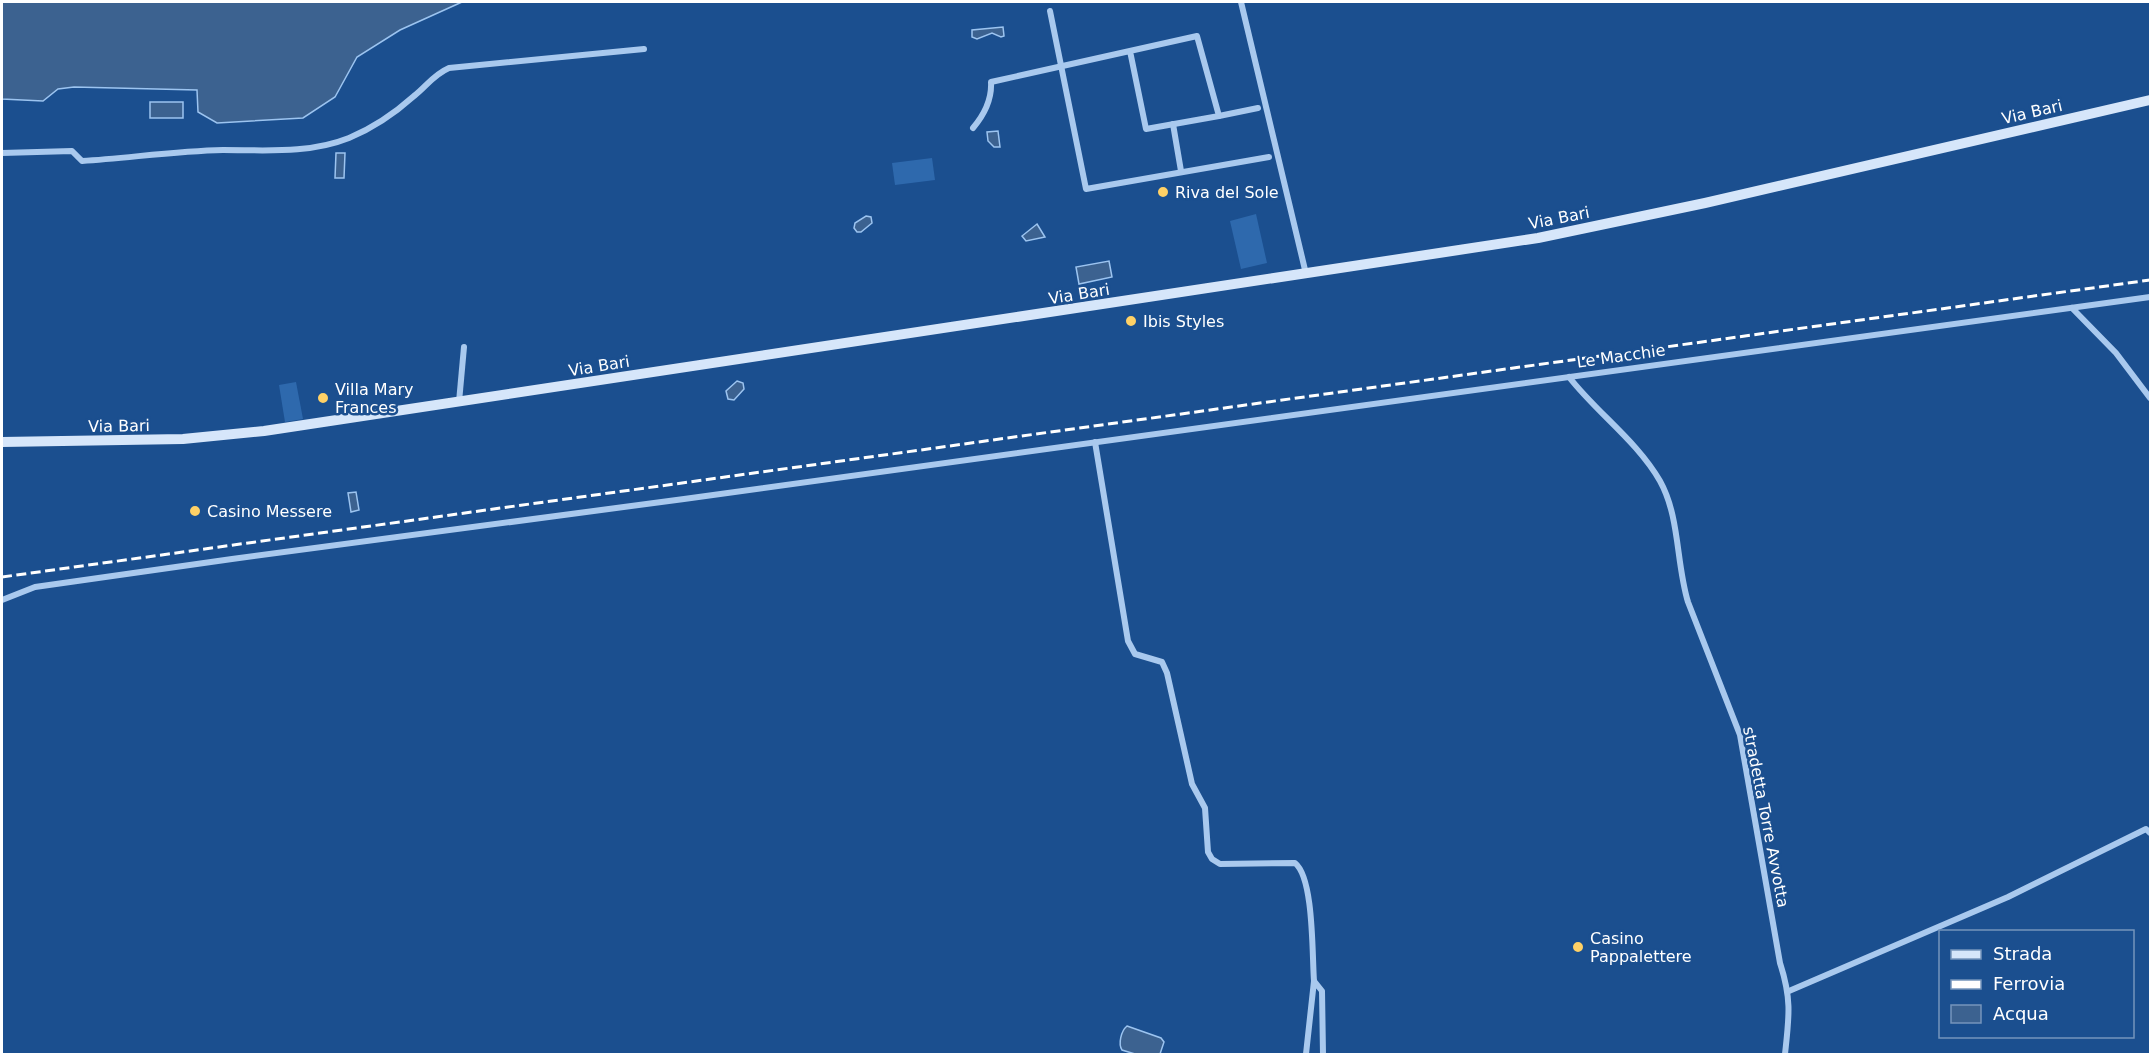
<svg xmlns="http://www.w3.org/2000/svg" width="2152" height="1056" font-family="'DejaVu Sans',sans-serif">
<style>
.green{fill:#2e69ad}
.water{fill:#3c6290;stroke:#9cc4f0;stroke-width:1.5}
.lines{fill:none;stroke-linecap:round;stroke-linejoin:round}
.street{stroke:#a9c9ee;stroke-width:6}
.secondary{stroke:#d6e6fa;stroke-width:10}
.rail{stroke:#fff;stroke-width:3;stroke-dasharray:10 4.5;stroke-linecap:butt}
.poi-dot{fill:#ffd166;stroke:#1b4f8f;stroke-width:2}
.labels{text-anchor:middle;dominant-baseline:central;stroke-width:5;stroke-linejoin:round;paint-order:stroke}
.street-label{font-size:16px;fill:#fff;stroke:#1b4f8f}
.poi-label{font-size:16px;fill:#fff;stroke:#1b4f8f;text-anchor:start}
</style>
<rect width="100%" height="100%" fill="#1b4f8f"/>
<!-- green -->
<g class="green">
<path d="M932,158l3,22 -40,5 -3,-22z"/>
<path d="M1256,214l11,49 -26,6 -11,-48z"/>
<path d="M296,382l7,37 -18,3 -6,-37z"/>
</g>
<!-- water -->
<g class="water">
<path d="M2,2h460l-62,28 -43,27 -22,40 -32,21 -86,5 -19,-11 -1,-22 -123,-3 -16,2 -15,12 -41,-2z"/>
<path d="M1003,27l1,9 -3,1 -9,-4 -15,6 -5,-2v-7z"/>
<rect x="150" y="102" width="33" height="16"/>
<path d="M998,131l2,16h-6l-6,-6 -1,-9z"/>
<path d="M336,153h9l-1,25h-9z"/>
<path d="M866,216l5,1 1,6 -11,9h-4l-3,-4 1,-5z"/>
<path d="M1037,224l8,13 -19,4 -4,-5z"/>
<path d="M1109,261l3,16 -33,7 -3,-17z"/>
<path d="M737,381l6,2 1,6 -10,11 -6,-1 -2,-8z"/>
<path d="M356,492l3,18 -8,2 -3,-19z"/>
<path d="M1127,1026l34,12 3,4 -4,12h-25l-13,-4c-4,-6 -1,-19 5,-24z"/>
</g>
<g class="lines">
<!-- street -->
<g class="street">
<path d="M1241,2l65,272"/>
<path d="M1050,11l36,178 183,-32"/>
<path d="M1219,116l39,-8"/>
<path d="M1173,124l8,47"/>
<path d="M973,128c11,-13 19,-29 18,-46l206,-46 22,80 -73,13 -16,-78"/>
<path d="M2,153l70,-2 10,10c47,-3 94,-10 141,-11 42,0 86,4 126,-12 24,-10 46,-25 65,-42 13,-10 19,-21 35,-28l195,-19"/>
<path d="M2072,308l44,45 34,45"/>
<path d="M1569,377c28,36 68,64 91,104 20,36 16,82 28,121l52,133 40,228c12,37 9,54 5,91"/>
<path d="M459,402l5,-55"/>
<path d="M1095,442l33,199 7,13 27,8 5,11 25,111 13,24 3,44 4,7 8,5 75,-1c19,15 17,92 19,118"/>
<path d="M2,600l33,-13 197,-28 452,-60 1466,-202"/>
<path d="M1789,991l219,-94 138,-68 4,4"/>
<path d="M1306,1054l8,-73 8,10 1,63"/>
</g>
<!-- secondary -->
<path class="secondary" d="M2,442l181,-3 81,-8 1274,-193 167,-35 445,-103"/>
<!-- rail -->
<path class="rail" d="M2,577l2148,-297"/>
</g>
<!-- markers -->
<g class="poi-dot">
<circle cx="1163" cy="192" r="6"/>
<circle cx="1131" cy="321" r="6"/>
<circle cx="323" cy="398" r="6"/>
<circle cx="195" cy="511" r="6"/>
<circle cx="1578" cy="947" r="6"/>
</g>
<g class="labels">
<!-- street labels -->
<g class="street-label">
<text transform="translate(2032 112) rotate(-13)">Via Bari</text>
<text transform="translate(1559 218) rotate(-11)">Via Bari</text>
<text transform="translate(1079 294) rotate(-9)">Via Bari</text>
<text transform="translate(1621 356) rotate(-8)">Le Macchie</text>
<text transform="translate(599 366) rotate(-9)">Via Bari</text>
<text transform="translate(119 426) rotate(-1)">Via Bari</text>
<text transform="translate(1766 817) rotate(79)">stradetta Torre Avvotta</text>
</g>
<!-- poi labels -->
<g class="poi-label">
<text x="1175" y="192">Riva del Sole</text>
<text x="1143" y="321">Ibis Styles</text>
<text x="335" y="389">Villa Mary<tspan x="335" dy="18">Frances</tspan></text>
<text x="207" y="511">Casino Messere</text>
<text x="1590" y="938">Casino<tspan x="1590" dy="18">Pappalettere</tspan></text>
</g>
</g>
<!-- border -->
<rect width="2152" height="1056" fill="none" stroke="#ffffff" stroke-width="6"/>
<!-- legend -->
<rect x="1939" y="930" width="195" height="108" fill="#1b4f8f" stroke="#7695bc" stroke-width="1.5"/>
<rect x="1951" y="950" width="30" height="9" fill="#d6e6fa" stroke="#7695bc" stroke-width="1.5"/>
<text x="1993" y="960" font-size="18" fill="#ffffff">Strada</text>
<rect x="1951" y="980" width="30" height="9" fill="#ffffff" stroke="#7695bc" stroke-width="1.5"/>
<text x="1993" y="990" font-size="18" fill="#ffffff">Ferrovia</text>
<rect x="1951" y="1005" width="30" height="18" fill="#3c6290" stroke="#7695bc" stroke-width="1.5"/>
<text x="1993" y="1020" font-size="18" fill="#ffffff">Acqua</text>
</svg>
